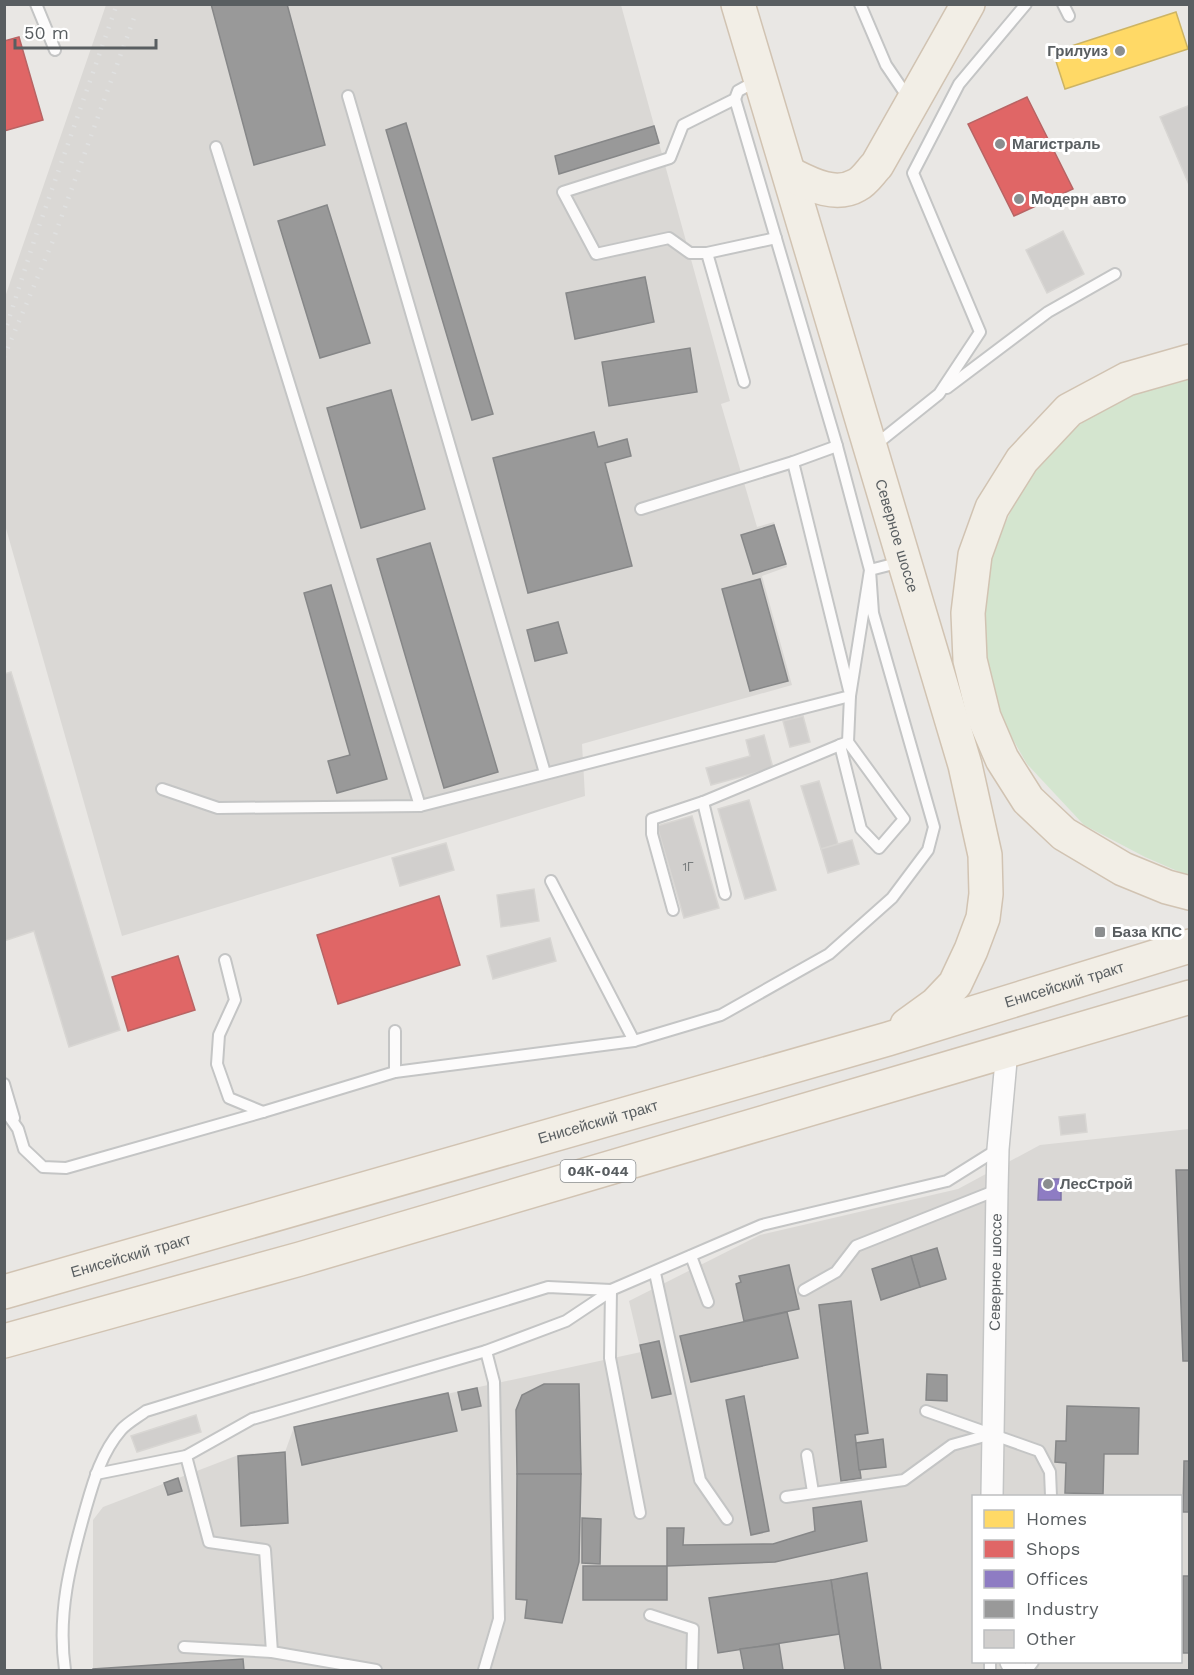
<svg xmlns="http://www.w3.org/2000/svg" width="1194" height="1675" font-family="'Work Sans',sans-serif">
<style>
.industrial{fill:#dad8d5;fill-rule:evenodd}
.green{fill:#d4e5cf}
.homes{fill:#ffd966;stroke:#cdb464;stroke-width:1.5}
.shops{fill:#e06666;stroke:#b86464;stroke-width:1.5}
.offices{fill:#8e7cc3;stroke:#7e73a6;stroke-width:1.5}
.industry{fill:#999;stroke:#868788;stroke-width:1.5}
.building{fill:#d1cfcd;stroke:#d8d6d3;stroke-width:1.5}
.lines{fill:none;stroke-linecap:round;stroke-linejoin:round}
.lane-casing{stroke:#c4c5c5;stroke-width:14}
.street-casing{stroke:#c4c5c5;stroke-width:24}
.primary-casing{stroke:#d1c3b2;stroke-width:36}
.lane{stroke:#fcfbfb;stroke-width:10}
.street{stroke:#fcfbfb;stroke-width:21}
.primary{stroke:#f2eee6;stroke-width:33}
.rail{stroke:#e0e1e1;stroke-width:4.5;stroke-dasharray:1.5 8;stroke-linecap:butt}
.poi-dot{fill:#8b8e8f;stroke:#fff;stroke-width:2}
.labels{text-anchor:middle;dominant-baseline:central;stroke-width:6;stroke-linejoin:round;paint-order:stroke}
.number-label{font-size:12px;fill:#787c7d}
.shield{fill:#fff;stroke:#8b8e90;stroke-width:1.5}
.shield-label{font-size:14px;font-weight:bold;fill:#595e61}
.poi-label{font-size:15px;font-weight:bold;fill:#595e61;stroke:#fff;text-anchor:start}
.street-label{font-size:15px;fill:#595e61;stroke:#fff}
</style>
<rect width="100%" height="100%" fill="#e9e7e4"/>
<!-- industrial -->
<g class="industrial">
<path d="M106,5h515l109,396 -9,3 36,123 17,-5 13,45 -25,9 30,109 -210,59 3,52 -463,140 -117,-411 -1,-225z"/>
<path d="M1189,1129v541h-1096v-150l10,-13 138,-53 44,-2 9,-25 347,-75 -12,-51 131,-66 198,-46 82,-44zM974,1496h206v166h-206z"/>
</g>
<!-- green -->
<path class="green" d="M1189,376v500l-44,-19 -61,-32 -57,-61 -19,-33 -17,-46 -7,-46 -2,-50 11,-40 20,-42 19,-35 36,-39 34,-24 35,-16z"/>
<!-- homes -->
<path class="homes" d="M1176,12l12,37 -123,40 -12,-37z"/>
<!-- shops -->
<g class="shops">
<path d="M19,37l24,83 -39,11v-90z"/>
<path d="M1027,97l46,92 -59,27 -46,-92z"/>
<path d="M439,896l21,69 -122,39 -21,-69z"/>
<path d="M178,956l17,54 -67,21 -16,-54z"/>
</g>
<!-- offices -->
<path class="offices" d="M1039,1179h22v21h-23z"/>
<!-- industry -->
<g class="industry">
<path d="M211,4h76l38,141 -71,20z"/>
<path d="M406,123l87,291 -21,6 -86,-290z"/>
<path d="M654,126l5,17 -100,31 -4,-18z"/>
<path d="M327,205l43,138 -50,15 -42,-137z"/>
<path d="M645,277l9,45 -79,17 -9,-46z"/>
<path d="M690,348l7,44 -88,14 -7,-44z"/>
<path d="M391,390l34,119 -64,19 -34,-120z"/>
<path d="M594,432l4,15 29,-8 4,17 -26,7 27,103 -104,27 -35,-135z"/>
<path d="M774,525l12,39 -33,10 -12,-39z"/>
<path d="M430,543l68,229 -54,16 -67,-229z"/>
<path d="M760,579l28,102 -38,10 -28,-102z"/>
<path d="M331,585l56,194 -50,14 -9,-32 22,-6 -46,-162z"/>
<path d="M558,622l9,31 -32,8 -8,-31z"/>
<path d="M1176,1170h14v191h-7z"/>
<path d="M937,1248l9,31 -26,8 -9,-31z"/>
<path d="M911,1256l9,31 -39,13 -9,-31z"/>
<path d="M789,1265l10,44 -55,12 -8,-37 5,-2 -2,-6z"/>
<path d="M851,1301l17,132 -13,2 6,43 -20,3 -22,-176z"/>
<path d="M787,1312l11,46 -107,24 -11,-46z"/>
<path d="M659,1341l12,53 -19,4 -12,-53z"/>
<path d="M927,1374l20,1v26l-21,-1z"/>
<path d="M544,1384h35l2,90h-64l-1,-64 6,-15z"/>
<path d="M477,1388l4,18 -19,4 -4,-18z"/>
<path d="M448,1393l9,38 -155,34 -8,-38z"/>
<path d="M744,1396l25,135 -18,4 -25,-135z"/>
<path d="M1067,1406l72,2 -1,46h-34l-1,40 -38,-1 1,-30 -11,-1 1,-21h10z"/>
<path d="M883,1439l3,28 -27,3 -3,-27z"/>
<path d="M285,1452l3,71 -47,3 -3,-70z"/>
<path d="M1184,1461h6v51h-7z"/>
<path d="M517,1474h64l-2,88 -17,61 -37,-5 2,-18 -11,-1z"/>
<path d="M178,1478l4,13 -14,4 -4,-12z"/>
<path d="M861,1501l6,40 -92,21 -108,4v-38h17l-1,17 90,-1 42,-13 -2,-23z"/>
<path d="M582,1518l19,1 -1,45 -18,-1z"/>
<rect x="583" y="1566" width="84" height="34"/>
<path d="M867,1573l14,97h-36l-14,-90z"/>
<rect x="1183" y="1576" width="7" height="77"/>
<path d="M831,1580l8,54 -121,19 -9,-55z"/>
<path d="M779,1644l4,26h-39l-4,-21z"/>
<path d="M243,1659l1,11h-151v-1z"/>
</g>
<!-- building -->
<g class="building">
<path d="M1190,105v82l-30,-70z"/>
<path d="M1063,231l21,43 -37,19 -21,-43z"/>
<path d="M11,672l109,358 -51,17 -35,-116 -30,10v-267z"/>
<path d="M803,716l7,26 -20,5 -7,-26z"/>
<path d="M764,735l9,33 -62,17 -5,-17 44,-12 -4,-16z"/>
<path d="M819,781l19,63 -17,5 -20,-63z"/>
<path d="M749,800l27,90 -31,9 -27,-90z"/>
<path d="M692,816l27,92 -35,10 -27,-92z"/>
<path d="M852,840l7,24 -31,9 -7,-24z"/>
<path d="M446,843l8,27 -54,16 -8,-28z"/>
<path d="M534,889l5,32 -38,6 -4,-32z"/>
<path d="M550,938l6,23 -63,18 -6,-23z"/>
<path d="M1085,1114l2,18 -26,3 -2,-18z"/>
<path d="M196,1415l5,17 -64,20 -6,-16z"/>
</g>
<g class="lines">
<defs>
<g id="lane">
<path d="M36,4l19,46"/>
<path d="M860,4l26,61 23,34"/>
<path d="M1063,4l6,12"/>
<path d="M758,80l-20,11 -3,8 -52,26 -13,33 -107,34 33,62 73,-16 21,15h17l69,-15"/>
<path d="M348,96l197,677"/>
<path d="M735,99l102,347 33,124 -20,126 -2,46 56,77 -25,29 -18,-19 -21,-84 8,-3"/>
<path d="M216,147l204,659"/>
<path d="M707,253l37,129"/>
<path d="M947,388l101,-76 67,-38"/>
<path d="M874,446l65,-52 41,-62 -67,-159 46,-89 67,-80"/>
<path d="M793,462l56,228"/>
<path d="M641,509l152,-47 44,-16"/>
<path d="M162,789l56,19 202,-2 430,-110"/>
<path d="M551,881l83,160 87,-26 108,-61 63,-56 36,-48 6,-23 -61,-214 -3,-43 31,-8"/>
<path d="M725,894l-22,-92 137,-57"/>
<path d="M673,910l-21,-76v-15l51,-17"/>
<path d="M225,960l10,40 -16,35 -2,29 12,34 34,14 132,-40 239,-31"/>
<path d="M395,1072v-41"/>
<path d="M4,1084l10,34"/>
<path d="M4,1109l14,20 6,20 19,18 23,1 197,-56"/>
<path d="M691,1256l17,46"/>
<path d="M655,1273l45,207 27,39"/>
<path d="M611,1290l-1,68 30,155"/>
<path d="M804,1290l32,-18 20,-26 141,-56"/>
<path d="M926,1411l113,40 11,21 1,24"/>
<path d="M807,1455l6,37"/>
<path d="M186,1456l23,86 56,8 7,102 104,18"/>
<path d="M96,1474l90,-18 66,-37 234,-68 80,-30 45,-30"/>
<path d="M786,1497l118,-17 48,-35 40,-11"/>
<path d="M650,1615l43,14 -1,41"/>
<path d="M184,1647l88,5"/>
<path d="M65,1670c-8,-56 5,-106 20,-159 8,-28 16,-58 36,-81 6,-7 17,-13 25,-19l402,-124 63,3 151,-65 185,-44 51,-32"/>
<path d="M484,1670l15,-51 -5,-237 -8,-31"/>
<path d="M990,1670v-8"/>
<path d="M1027,1670l6,-8"/>
</g>
<g id="street">
<path id="s1" d="M992,1496l5,-306 1,-41 9,-99"/>
<path d="M1011,1662l6,8"/>
</g>
<g id="primary">
<path id="s2" d="M738,4l227,761 20,90 1,39 -3,24 -12,32 -16,34 -19,20 -29,21"/>
<path d="M790,174c20,10 45,24 67,11 8,-4 14,-14 20,-20l91,-161"/>
<path d="M1190,361l-63,18 -58,31 -47,50 -30,48 -17,47 -7,58 2,47 14,57 18,42 26,41 36,34 59,35 44,18 23,6"/>
<path id="s3" d="M4,1292l884,-253 302,-93"/>
<path d="M4,1341l296,-82 890,-262"/>
</g>
</defs>
<!-- lane casing -->
<use href="#lane" class="lane-casing"/>
<!-- street casing -->
<use href="#street" class="street-casing"/>
<!-- primary casing -->
<use href="#primary" class="primary-casing"/>
<!-- lane -->
<use href="#lane" class="lane"/>
<!-- street -->
<use href="#street" class="street"/>
<!-- primary -->
<use href="#primary" class="primary"/>
<!-- rail -->
<g class="rail">
<path d="M4,334l32,-99 81,-231"/>
<path d="M4,357l48,-114 82,-225"/>
</g>
</g>
<!-- markers -->
<g class="poi-dot">
<circle cx="1120" cy="51" r="6"/>
<circle cx="1000" cy="144" r="6"/>
<circle cx="1019" cy="199" r="6"/>
<rect x="1094" y="926" width="12" height="12" rx="3"/>
<circle cx="1048" cy="1184" r="6"/>
</g>
<g class="labels">
<!-- number labels -->
<g class="number-label">
<text x="688" y="867">1Г</text>
</g>
<!-- shield labels -->
<rect class="shield" x="560.5" y="1160" width="75" height="22" rx="4.5"/>
<g class="shield-label">
<text x="598" y="1171">04К-044</text>
</g>
<!-- poi labels -->
<g class="poi-label">
<text x="1108" y="51" text-anchor="end">Грилуиз</text>
<text x="1012" y="144">Магистраль</text>
<text x="1031" y="199">Модерн авто</text>
<text x="1112" y="932">База КПС</text>
<text x="1060" y="1184">ЛесСтрой</text>
</g>
<!-- street labels -->
<g class="street-label">
<text stroke="none"><textPath href="#s2" startOffset="555">Северное шоссе</textPath></text>
<text stroke="none"><textPath href="#s3" startOffset="1104">Енисейский тракт</textPath></text>
<text stroke="none"><textPath href="#s3" startOffset="618">Енисейский тракт</textPath></text>
<text stroke="none"><textPath href="#s3" startOffset="132">Енисейский тракт</textPath></text>
<text stroke="none"><textPath href="#s1" startOffset="224">Северное шоссе</textPath></text>
</g>
</g>
<!-- border -->
<rect width="1194" height="1675" fill="none" stroke="#595e61" stroke-width="12"/>
<!-- legend -->
<rect x="972" y="1495" width="210" height="168" fill="#ffffff" stroke="#bdbfc0" stroke-width="1.5"/>
<rect x="984" y="1510" width="30" height="18" fill="#ffd966" stroke="#bdbfc0" stroke-width="1.5"/>
<text x="1026" y="1525" font-size="18" fill="#595e61">Homes</text>
<rect x="984" y="1540" width="30" height="18" fill="#e06666" stroke="#bdbfc0" stroke-width="1.5"/>
<text x="1026" y="1555" font-size="18" fill="#595e61">Shops</text>
<rect x="984" y="1570" width="30" height="18" fill="#8e7cc3" stroke="#bdbfc0" stroke-width="1.5"/>
<text x="1026" y="1585" font-size="18" fill="#595e61">Offices</text>
<rect x="984" y="1600" width="30" height="18" fill="#999999" stroke="#bdbfc0" stroke-width="1.5"/>
<text x="1026" y="1615" font-size="18" fill="#595e61">Industry</text>
<rect x="984" y="1630" width="30" height="18" fill="#d1cfcd" stroke="#bdbfc0" stroke-width="1.5"/>
<text x="1026" y="1645" font-size="18" fill="#595e61">Other</text>
<!-- scale -->
<path d="M15 39v9h141v-9" fill="none" stroke="#595e61" stroke-width="3"/>
<text x="24" y="39" font-size="18" fill="#595e61" stroke="#ffffff" stroke-width="4.5" paint-order="stroke">50 m</text>
</svg>
